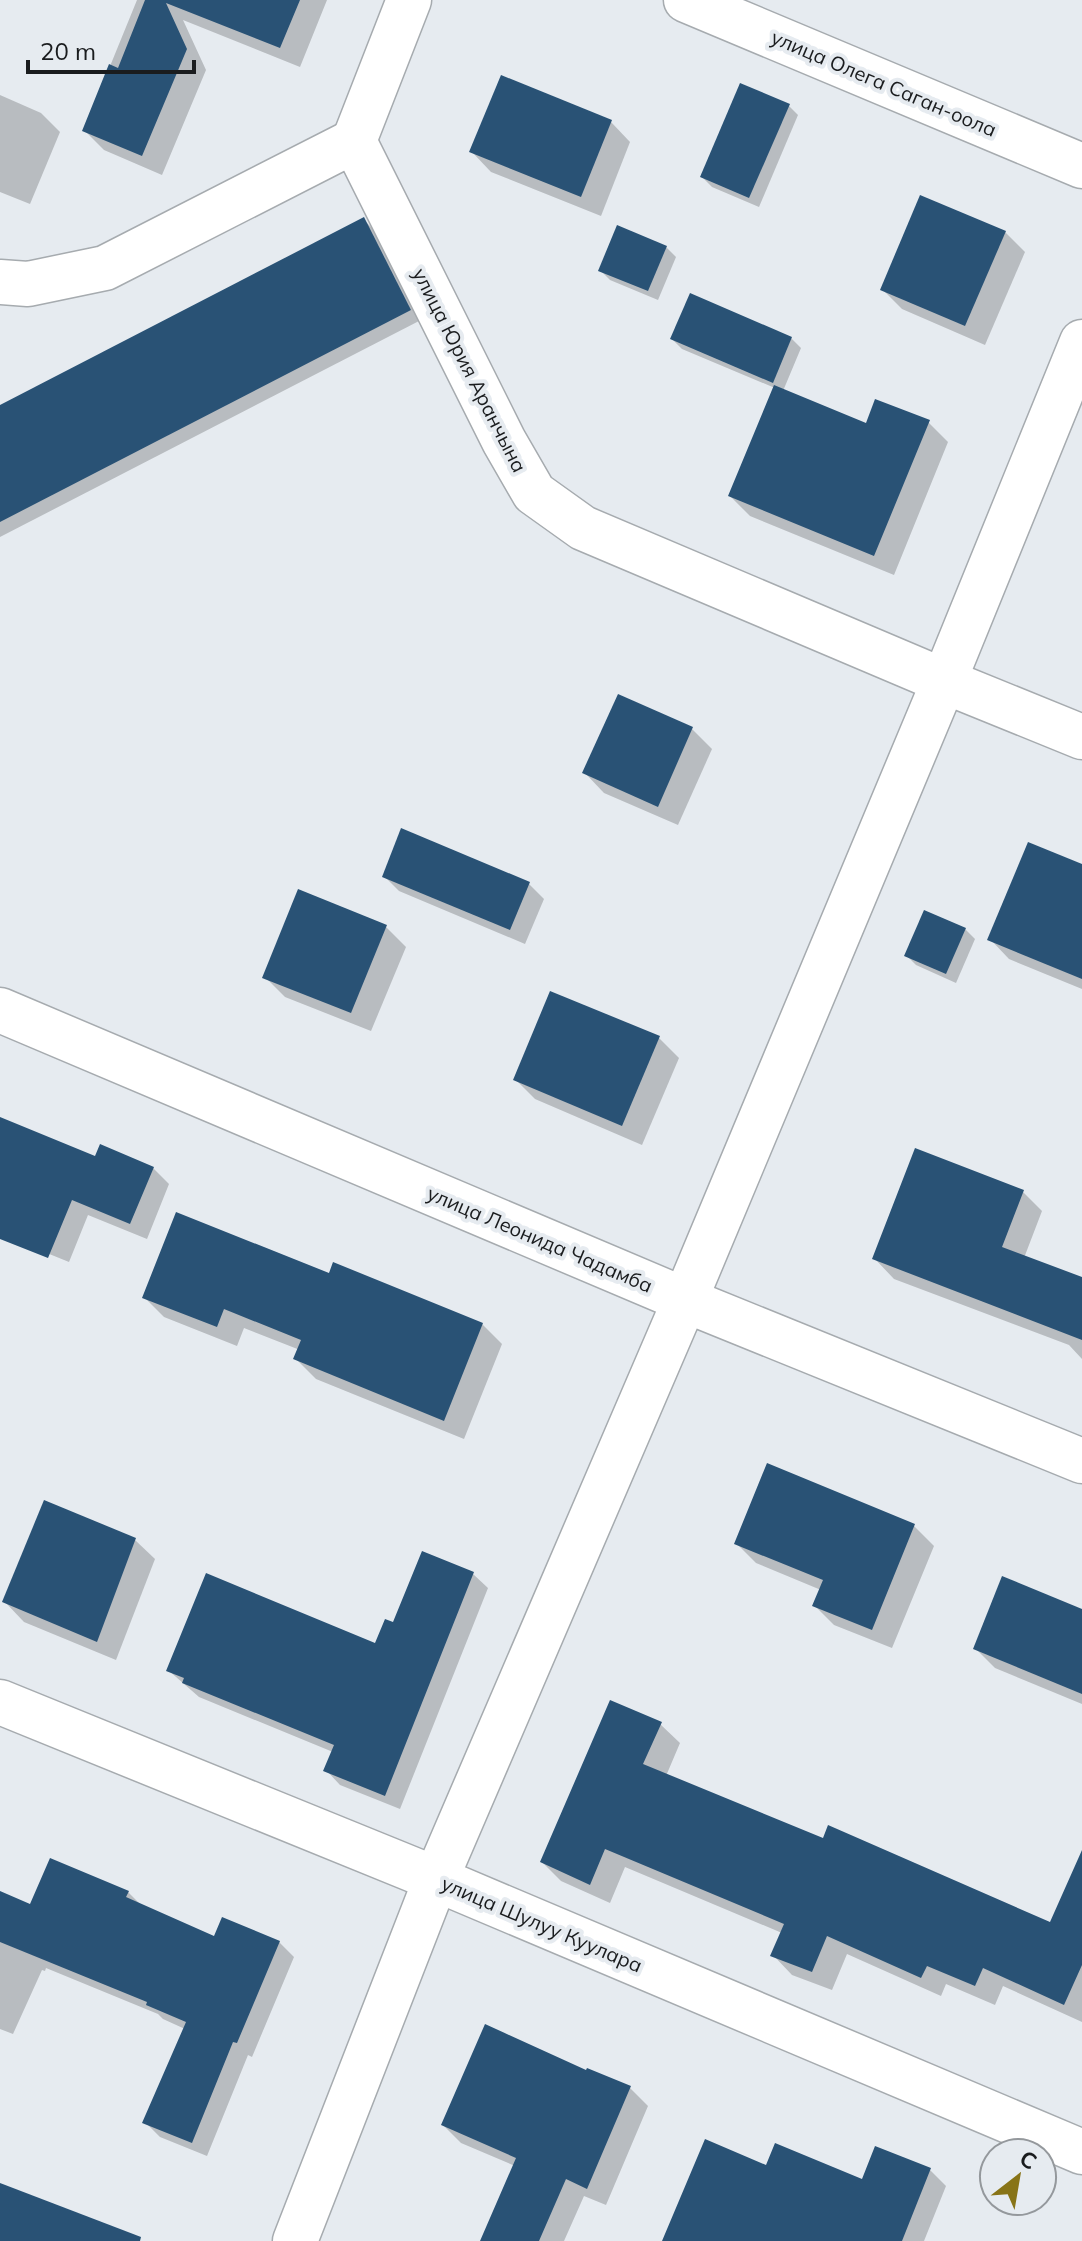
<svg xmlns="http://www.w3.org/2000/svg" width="1082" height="2241" font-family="Mulish,sans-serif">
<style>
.shadow{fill:#0003}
.building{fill:#295275}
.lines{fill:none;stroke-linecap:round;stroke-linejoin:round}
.minor-casing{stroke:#a6abaf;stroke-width:47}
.minor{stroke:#fff;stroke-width:44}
.labels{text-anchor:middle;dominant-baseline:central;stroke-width:8;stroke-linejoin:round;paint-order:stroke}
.street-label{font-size:20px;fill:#1a1c1e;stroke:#e6ebf0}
</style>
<rect width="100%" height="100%" fill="#e6ebf0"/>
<!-- shadow -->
<g class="shadow">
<path d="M137,0h190l-27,67 -117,-47 23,50 -44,105 -58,-25 -20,-20z"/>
<path d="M0,95l41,18 19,19 -30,72 -30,-12z"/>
<path d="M788,105l10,10 -39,92 -47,-20 -10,-10z"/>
<path d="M611,122l19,20 -29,74 -110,-44 -19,-20z"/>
<path d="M364,220l10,10 45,91 -419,216v-130z"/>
<path d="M1005,232l20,20 -40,93 -83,-36 -20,-20z"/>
<path d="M666,247l10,10 -18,43 -48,-20 -10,-10z"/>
<path d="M791,338l10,10 -18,43 84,34 61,-3 20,20 -54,133 -144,-59 -20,-20 45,-108 -93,-39 -10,-10z"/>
<path d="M692,729l20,20 -34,76 -74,-32 -19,-20z"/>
<path d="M1082,867v122l-73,-30 -19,-20z"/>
<path d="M384,876l145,8 15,15 -19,45 -126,-53z"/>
<path d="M386,927l20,20 -35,84 -86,-34 -20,-20z"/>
<path d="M965,929l10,10 -19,44 -40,-18 -9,-9z"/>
<path d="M659,1038l20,20 -37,87 -107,-46 -19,-19z"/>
<path d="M0,1119l96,40 57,9 16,16 -22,55 -59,-24 -19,47 -69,-28z"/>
<path d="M1022,1191l20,20 -18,47 58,21v80l-13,-14 -175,-66 -19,-20z"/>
<path d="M144,1297l338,27 20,20 -38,95 -148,-60 -20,-20 4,-9 -56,-22 -7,18 -73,-29z"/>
<path d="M914,1526l20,20 -42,102 -58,-23 -20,-20 7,-15 -65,-27 -20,-20z"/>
<path d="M135,1540l20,19 -39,101 -92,-38 -19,-20z"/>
<path d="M473,1574l15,14 -88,221 -60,-24 -14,-15 7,-18 -134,-55 -31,-27 209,-24 17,-21z"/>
<path d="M1082,1611v93l-87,-36 -20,-20z"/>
<path d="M660,1724l20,19 -14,33 158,65 227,84 31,-16v113l-79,-36 -8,19 -49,-21 -5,12 -94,-42 -15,36 -40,-15 -19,-20 9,-22 -157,-66 -15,36 -49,-22 -19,-19z"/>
<path d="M128,1892l13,13 74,33 64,4 15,15 -42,100 -4,-2 -41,101 -47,-19 -15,-15 40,-93 -22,-10 -5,-5 -112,-46 -1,3 -3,-1 -29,64 -13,-5v-135l31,13z"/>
<path d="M587,2073l43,15 18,18 -42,99 -22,-9 -20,45h-81l32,-75 -54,-23 -18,-18z"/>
<path d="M767,2168l96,14 66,-13 17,17 -22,55h-260z"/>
</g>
<!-- building -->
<g class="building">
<path d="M145,0h155l-20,48 -114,-45 21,46 -45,107 -60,-25 27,-67 9,4z"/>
<path d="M501,75l111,45 -31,77 -112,-45z"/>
<path d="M740,83l50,21 -41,94 -49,-21z"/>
<path d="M920,195l86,36 -41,95 -85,-36z"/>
<path d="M364,217l47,93 -411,212v-117z"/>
<path d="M617,225l50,21 -19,45 -50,-20z"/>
<path d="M690,293l102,44 -19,46 -103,-44z"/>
<path d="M774,385l92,38 9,-24 55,21 -56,136 -146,-60z"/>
<path d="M618,694l75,33 -35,80 -76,-34z"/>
<path d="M401,828l129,54 -20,48 -128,-53z"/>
<path d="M1028,842l54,22v115l-95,-39z"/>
<path d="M298,889l89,36 -36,88 -89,-35z"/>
<path d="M924,910l42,18 -20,46 -42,-18z"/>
<path d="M550,991l110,45 -38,90 -109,-46z"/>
<path d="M0,1117l95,39 5,-12 54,23 -24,57 -58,-24 -24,58 -48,-19z"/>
<path d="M915,1148l109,42 -22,57 80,30v63l-210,-81z"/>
<path d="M176,1212l153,61 4,-11 150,61 -39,98 -151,-62 8,-19 -77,-31 -7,18 -75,-29z"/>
<path d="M767,1463l148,61 -43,106 -60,-24 11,-26 -89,-36z"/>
<path d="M44,1500l92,38 -39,104 -95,-40z"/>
<path d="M422,1551l52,21 -89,224 -62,-25 11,-26 -152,-62 2,-5 -18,-7 40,-98 169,70 10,-24 8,3z"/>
<path d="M1002,1576l80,33v85l-109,-45z"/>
<path d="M610,1700l52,22 -19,42 180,74 5,-13 222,97 32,-72v115l-18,40 -81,-37 -8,18 -48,-20 -6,12 -94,-42 -15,36 -42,-16 14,-32 -179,-75 -15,36 -50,-23z"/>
<path d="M50,1858l79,33 -3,6 88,39 8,-19 58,24 -43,102 -4,-1 -41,101 -50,-20 44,-101 -40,-17 1,-3 -147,-60v-51l30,13z"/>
<path d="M485,2024l101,46 1,-2 44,18 -44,103 -21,-10 -27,62h-59l36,-83 -75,-33z"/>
<path d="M705,2139l61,26 9,-22 87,36 13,-33 56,22 -29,73h-240z"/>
<path d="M0,2183l141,54 -1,4h-140z"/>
</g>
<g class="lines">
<defs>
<g id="minor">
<path d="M686,0l396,166"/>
<path d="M354,141l55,-141"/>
<path d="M0,282l28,2 77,-16 249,-127 150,300 30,52 49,35 361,153 138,56"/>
<path d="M0,1010l685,290 397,161"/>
<path d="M0,1702l436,177 646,273"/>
<path d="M295,2241l141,-362 249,-579 259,-619 138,-339"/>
</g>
</defs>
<!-- minor casing -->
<use href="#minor" class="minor-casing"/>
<!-- minor -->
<use href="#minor" class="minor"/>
</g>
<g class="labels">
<!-- street labels -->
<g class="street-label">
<text transform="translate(884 83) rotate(23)">улица Олега Саган-оола</text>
<text transform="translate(470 370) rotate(63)">улица Юрия Аранчына</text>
<text transform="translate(540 1239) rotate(23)">улица Леонида Чадамба</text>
<text transform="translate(542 1924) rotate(23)">улица Шулуу Куулара</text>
</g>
</g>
<!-- north arrow -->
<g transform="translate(1018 2177) rotate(31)"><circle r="38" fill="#e6ebf0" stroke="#94989c" stroke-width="2"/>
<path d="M0-6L14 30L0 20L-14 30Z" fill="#887417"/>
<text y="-12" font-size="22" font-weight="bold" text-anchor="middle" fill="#1a1c1e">С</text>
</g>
<!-- scale -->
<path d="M28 60v12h166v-12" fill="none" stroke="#1a1c1e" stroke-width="4"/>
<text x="40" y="60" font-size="24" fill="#1a1c1e" stroke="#e6ebf0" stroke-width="6" paint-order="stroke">20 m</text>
</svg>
